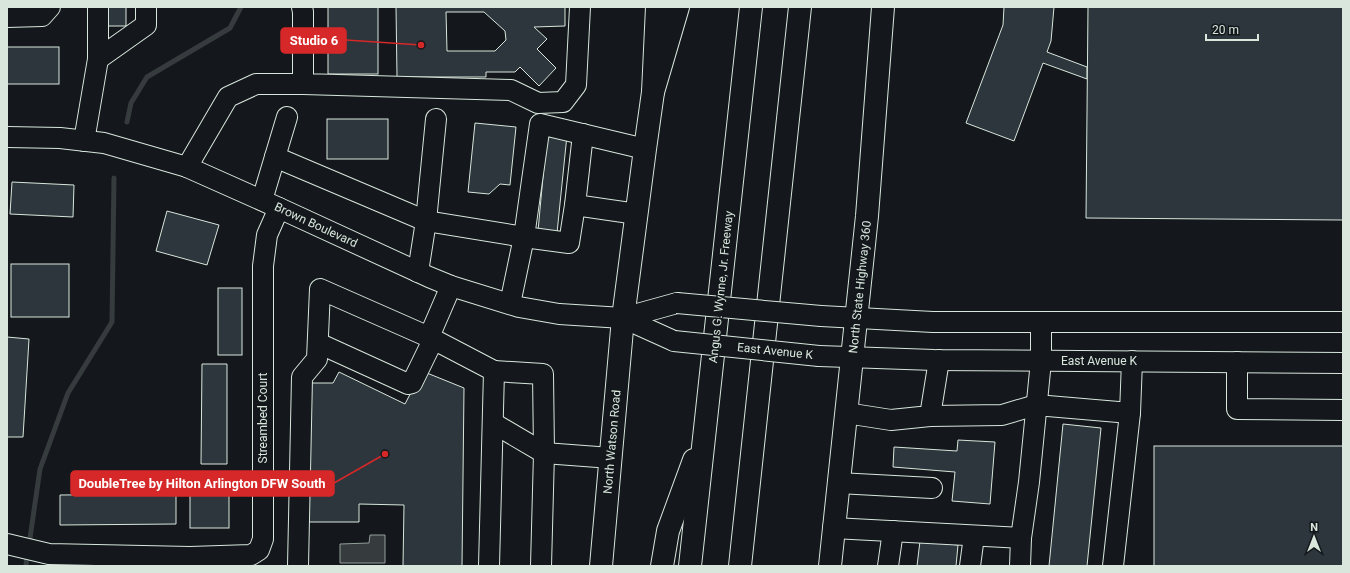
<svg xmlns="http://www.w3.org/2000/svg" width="1350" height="573" font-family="Roboto,sans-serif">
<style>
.water{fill:#363b3e;stroke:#939e99}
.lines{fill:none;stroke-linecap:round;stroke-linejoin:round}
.stream{stroke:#363b3e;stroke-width:5}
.building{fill:#2c363c;stroke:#d8e6dc;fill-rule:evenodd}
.minor-casing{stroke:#d8e6dc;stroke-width:22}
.major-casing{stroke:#d8e6dc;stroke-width:24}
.highway-casing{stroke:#d8e6dc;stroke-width:24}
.minor{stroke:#14181c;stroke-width:20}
.major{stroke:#14181c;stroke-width:22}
.highway{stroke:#14181c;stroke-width:22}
.minor-bridge-casing{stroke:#d8e6dc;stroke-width:22;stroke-linecap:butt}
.minor-bridge{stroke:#14181c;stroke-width:20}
.labels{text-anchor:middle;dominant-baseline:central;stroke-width:3;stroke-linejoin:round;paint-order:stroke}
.street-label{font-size:12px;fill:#d8e6dc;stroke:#14181c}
.leader{fill:none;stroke:#d62828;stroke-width:1.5}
.callout-dot{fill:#d62828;stroke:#14181c;stroke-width:1.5}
.callout{fill:#d62828;stroke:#d62828;stroke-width:1.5}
.callout-label{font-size:13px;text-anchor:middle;font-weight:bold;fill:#fff}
</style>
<rect width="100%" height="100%" fill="#14181c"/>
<!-- water -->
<path class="water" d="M370,535h15v28h-45v-19l29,-1z"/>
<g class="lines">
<!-- stream -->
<g class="stream">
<path d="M127,122l4,-19 16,-26 83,-49 11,-21"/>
<path d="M29,545l11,-76 28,-76 44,-71 2,-144"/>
<path d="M26,566l1,-13"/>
</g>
</g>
<!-- building -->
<g class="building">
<rect x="108" y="7" width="18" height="19"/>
<rect x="328" y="7" width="50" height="67"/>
<path d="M396,7h169v19l-31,1 13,12 -10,10 19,19 -17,18 -19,-19 -5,5h-29v5h-89zM446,12h38l21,19 1,9 -11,11h-48z"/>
<path d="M1004,7h50l-3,34 -4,11 40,15v12l-44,-16 -29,78 -48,-18 37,-98z"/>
<path d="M1088,7h255v213l-257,-2z"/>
<rect x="7" y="47" width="52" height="37"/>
<rect x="327" y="119" width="61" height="40"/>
<path d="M475,123l41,4 -6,58 -10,-1 -11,10 -21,-2z"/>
<path d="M547,133l20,2 -10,98 -19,-2z"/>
<path d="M12,182l62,3 -1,32 -63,-3z"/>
<path d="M167,211l52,14 -12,40 -51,-14z"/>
<rect x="11" y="264" width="58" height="53"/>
<rect x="218" y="288" width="24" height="67"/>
<path d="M7,337l22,2 -6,98h-16z"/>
<path d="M202,364h25v100h-26z"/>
<path d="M422,371l42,17 -2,178h-59l1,-61 -45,-1v18h-54l5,-139h23l6,-11 66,32z"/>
<path d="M1063,424l38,4 -14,138h-38z"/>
<path d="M958,440l37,2 -5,62 -38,-3 3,-29 -62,-5 1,-20 63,4z"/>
<rect x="1154" y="446" width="189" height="120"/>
<rect x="190" y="476" width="39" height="52"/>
<path d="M176,494v30l-116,1v-30z"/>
<path d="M920,541l38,4 -2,21h-39z"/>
</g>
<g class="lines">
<defs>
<g id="minor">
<path d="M302,7l1,5v72l208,6 27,13 25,-1 13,-17 4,-78"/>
<path d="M7,17l35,-1 8,-9"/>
<path d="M98,59l48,-34v-18"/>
<path d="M583,134l-8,71 62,9"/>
<path d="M7,137l53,1 44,5 83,24 92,41 150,69 22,9 68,21 40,7 64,4 54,-15"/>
<path d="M84,141l14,-82v-52"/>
<path d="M275,157l151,64 98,16 16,-113 105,25"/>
<path d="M187,167l41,-70 28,-13h47"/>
<path d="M262,200l25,-83"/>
<path d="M418,272l8,-51 10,-102"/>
<path d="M510,304l14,-67 45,6 6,-38"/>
<path d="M821,316l112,6h410"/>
<path d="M623,318l51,23"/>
<path d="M429,337l22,-51"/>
<path d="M318,343l90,41 4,-1 21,-43"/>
<path d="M819,356l115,4 409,3"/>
<path d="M1237,362v47l106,1"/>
<path d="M494,371l49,3 1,79 -3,113"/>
<path d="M846,413l45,7 39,-4 9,-56"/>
<path d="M930,416l72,-1 34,-10 94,8 2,-52"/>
<path d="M493,423l51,30 67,5"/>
<path d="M838,483l94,5"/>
<path d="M833,528l188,10 8,-56 12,-121v-39"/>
<path d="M7,544l42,10 141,3 61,-2 8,-5 4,-11v-273l4,-31 12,-27"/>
<path d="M298,566l4,-189 15,-18 3,-70 109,48 65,34 -5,195"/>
<path d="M888,566l5,-35"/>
<path d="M970,566l4,-30"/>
<path d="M1020,566l1,-28"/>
<path d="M1113,566l17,-153"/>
</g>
<g id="major">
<path d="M601,566l22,-248 22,-169 8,-57 4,-85"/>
<path d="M830,566l37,-350 16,-209"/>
</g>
<g id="highway">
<path d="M653,92l25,-85"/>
<path d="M662,566l6,-35 26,-71"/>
<path d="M690,566l61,-559"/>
<path d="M740,566l60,-559"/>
</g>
</defs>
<!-- minor casing -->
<use href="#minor" class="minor-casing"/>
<!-- major casing -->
<use href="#major" class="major-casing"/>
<!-- highway casing -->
<use href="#highway" class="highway-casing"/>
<!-- minor -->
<use href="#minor" class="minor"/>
<!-- major -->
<use href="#major" class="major"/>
<!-- highway -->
<use href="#highway" class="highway"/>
<defs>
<g id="minor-bridge">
<path d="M677,303l144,13"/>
<path d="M674,341l145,15"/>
</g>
</defs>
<!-- minor-bridge casing -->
<use href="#minor-bridge" class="minor-bridge-casing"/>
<!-- minor-bridge -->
<use href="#minor-bridge" class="minor-bridge"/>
</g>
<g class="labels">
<!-- street labels -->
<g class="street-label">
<text transform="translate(316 225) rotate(25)">Brown Boulevard</text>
<text transform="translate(721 287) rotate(-84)">Angus G. Wynne, Jr. Freeway</text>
<text transform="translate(860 287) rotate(-84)">North State Highway 360</text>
<text transform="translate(775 351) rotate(6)">East Avenue K</text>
<text x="1099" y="361">East Avenue K</text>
<text transform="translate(263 418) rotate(-90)">Streambed Court</text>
<text transform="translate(612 442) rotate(-85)">North Watson Road</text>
</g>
</g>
<!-- callouts -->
<path class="leader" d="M421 45L346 40M385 454L334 483"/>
<g class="callout-dot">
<circle cx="421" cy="45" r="4"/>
<circle cx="385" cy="454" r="4"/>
</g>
<g class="callout">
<rect x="281" y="28" width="65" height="25" rx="4"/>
<rect x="71" y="471" width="263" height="25" rx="4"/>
</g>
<g class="callout-label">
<text x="314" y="45">Studio 6</text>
<text x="202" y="488">DoubleTree by Hilton Arlington DFW South</text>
</g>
<!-- border -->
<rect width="1350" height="573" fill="none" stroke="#d8e6dc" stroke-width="16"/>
<!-- north arrow -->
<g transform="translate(1314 537)" stroke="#14181c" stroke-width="3" paint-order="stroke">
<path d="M0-3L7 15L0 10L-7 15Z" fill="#d8e6dc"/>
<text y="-6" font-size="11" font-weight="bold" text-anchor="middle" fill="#d8e6dc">N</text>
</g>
<!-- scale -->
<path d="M1206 34v6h52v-6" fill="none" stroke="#d8e6dc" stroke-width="2"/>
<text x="1212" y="34" font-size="12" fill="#d8e6dc" stroke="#14181c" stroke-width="3" paint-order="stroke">20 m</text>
</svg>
